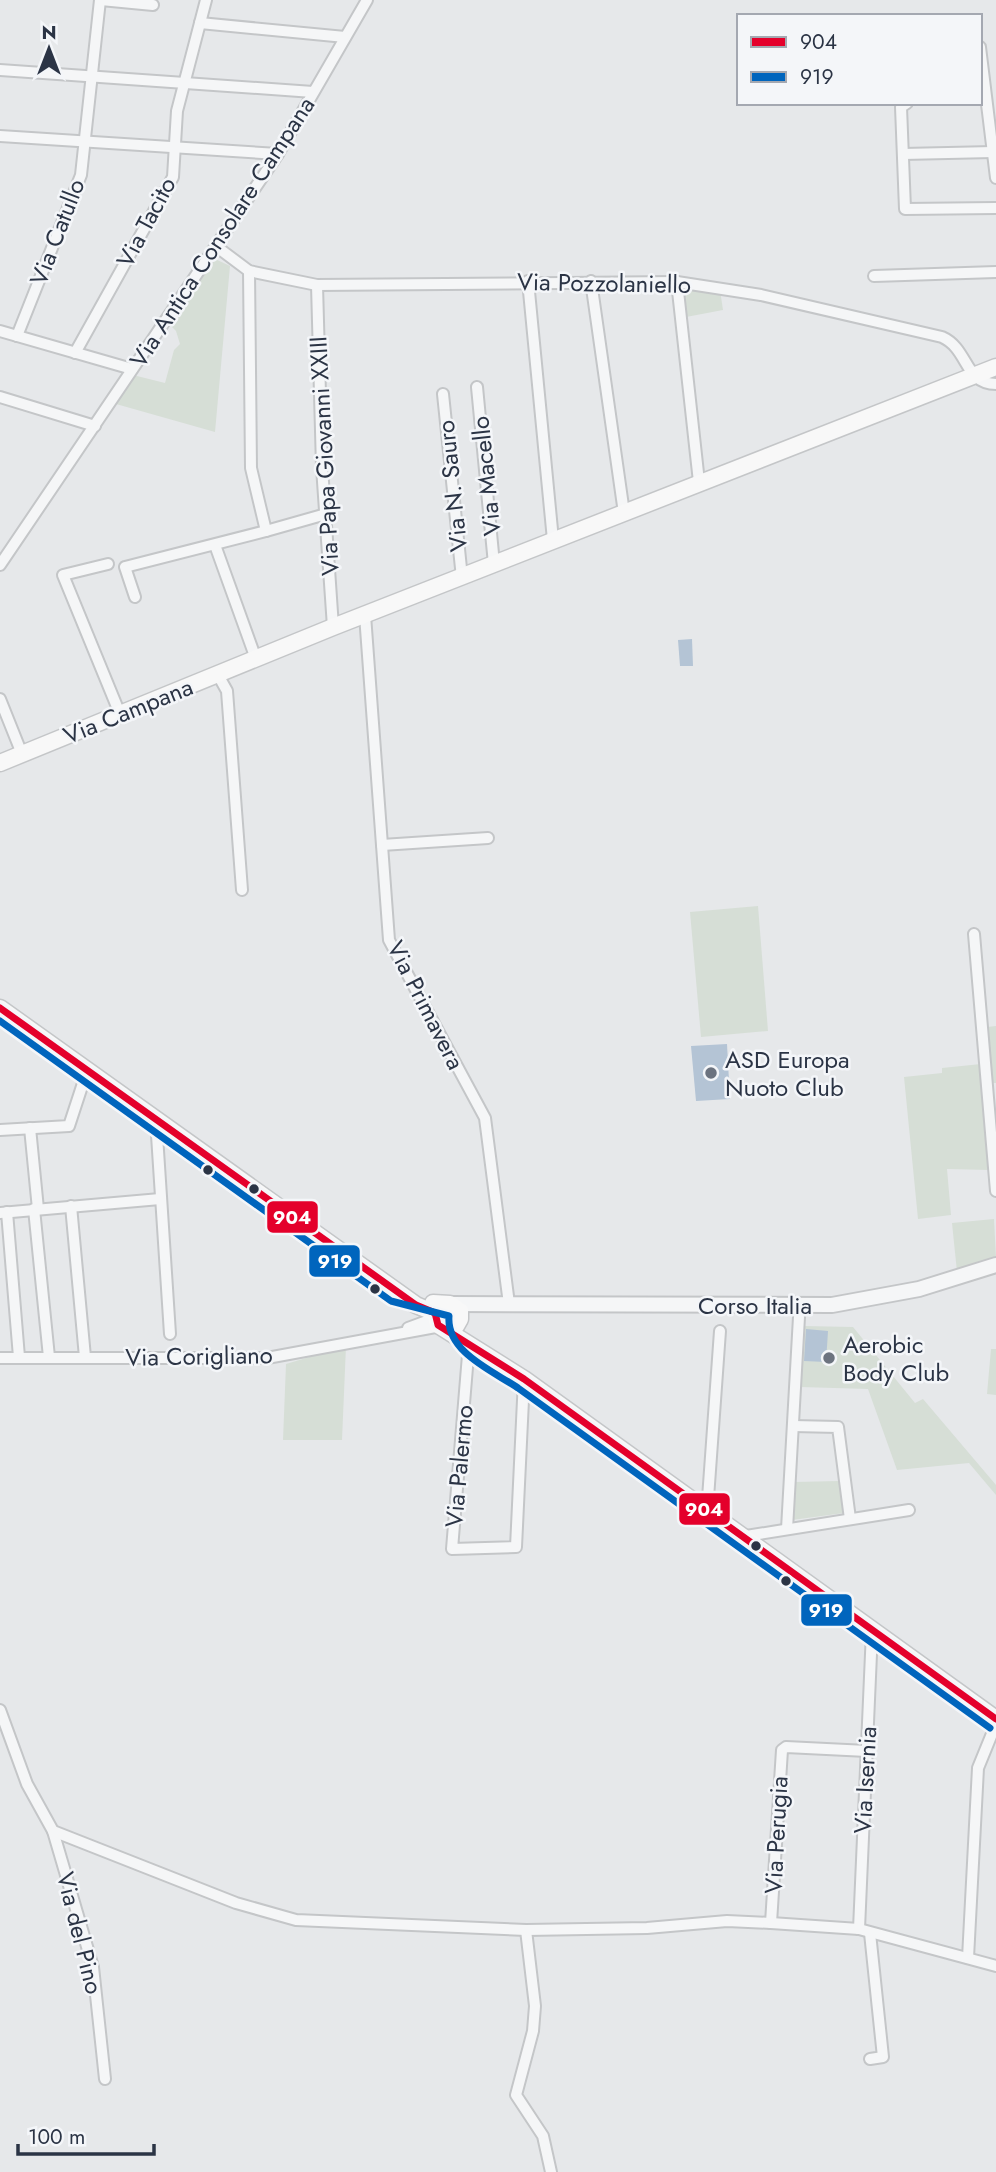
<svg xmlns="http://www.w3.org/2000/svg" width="996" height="2172" font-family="Jost,sans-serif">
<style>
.green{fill:#d6ded6}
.water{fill:#b4c4d5}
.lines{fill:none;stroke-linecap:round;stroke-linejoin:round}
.minor-casing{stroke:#c4c6c8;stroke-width:14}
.tertiary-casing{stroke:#c4c6c8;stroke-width:18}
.secondary-casing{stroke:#c4c6c8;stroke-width:19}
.minor{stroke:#f5f6f7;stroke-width:10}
.tertiary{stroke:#f5f6f7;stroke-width:14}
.secondary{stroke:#f8f8f8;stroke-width:16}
.bus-1-casing{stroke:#f4f6f9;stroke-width:12}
.bus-2-casing{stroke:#f4f6f9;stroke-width:12}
.bus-1{stroke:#e4002b;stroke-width:7}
.bus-2{stroke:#0065bd;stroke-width:7}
.poi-dot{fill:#6c737f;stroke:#f4f6f9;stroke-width:2.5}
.bus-dot{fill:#2b3445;stroke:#f4f6f9;stroke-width:2.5}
.labels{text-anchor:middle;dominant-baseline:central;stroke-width:5;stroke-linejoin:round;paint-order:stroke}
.street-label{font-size:24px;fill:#2b3445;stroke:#f4f6f9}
.poi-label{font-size:24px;fill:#2b3445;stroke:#f4f6f9;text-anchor:start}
.line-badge{stroke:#f4f6f9;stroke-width:2.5}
.badge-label{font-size:19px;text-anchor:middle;font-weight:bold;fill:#fff}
</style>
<rect width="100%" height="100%" fill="#e6e8ea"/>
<!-- green -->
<g class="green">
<path d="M213,258l17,8 -15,166 -99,-28 17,-29 32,8 9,-33 6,-6 -4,-13 -8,-8z"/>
<path d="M683,287l37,3 3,20 -37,7z"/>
<path d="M758,906l10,125 -67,6 -11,-125z"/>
<path d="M996,1026v57h-3l-6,-56z"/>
<path d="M981,1064l8,106 -42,-1 4,46 -33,4 -14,-142 38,-4v-5z"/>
<path d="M994,1219l2,39 -39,14 -5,-49z"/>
<path d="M804,1326l49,1 62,76 8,-4 73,86v10l-27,-32 -72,7 -29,-81 -68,-2z"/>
<path d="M346,1346l-4,94h-59l3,-76z"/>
<path d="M991,1349h5v46l-9,-1z"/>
<path d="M839,1481l5,32 -52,7 2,-38z"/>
</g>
<!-- water -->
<g class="water">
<path d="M692,639l1,27h-13l-2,-26z"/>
<path d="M727,1044l3,55 -34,2 -5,-55z"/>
<path d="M806,1329l22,2 -2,31 -22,-1z"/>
</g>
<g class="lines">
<defs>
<g id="minor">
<path d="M101,0l52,5"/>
<path d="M200,23l145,14"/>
<path d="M980,47l16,131"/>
<path d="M0,70l313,22"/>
<path d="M907,103l-6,4 4,102 91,-1"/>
<path d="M0,136l278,18"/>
<path d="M903,154l90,-2"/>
<path d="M217,247l32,24 68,14 360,-3 84,13 181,42c27,12 22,47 54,47"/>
<path d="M874,276l122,-4"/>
<path d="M528,281l25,259"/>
<path d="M591,281l33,232"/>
<path d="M677,282l22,200"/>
<path d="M317,285l5,182 11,160"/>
<path d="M0,331l132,38"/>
<path d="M17,336l64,-161 19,-175"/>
<path d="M75,353l98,-176 4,-66 29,-111"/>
<path d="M477,387l17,177"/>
<path d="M443,394l19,184"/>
<path d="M0,397l95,29"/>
<path d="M266,531l60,-17"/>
<path d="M215,545l41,114"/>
<path d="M108,564l-45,11 57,139"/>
<path d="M0,565l278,-411 89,-154"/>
<path d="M135,597l-10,-30 141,-36 -15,-63 -2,-197"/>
<path d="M365,615l24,325 96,178 24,186"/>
<path d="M218,675l9,16 15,199"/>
<path d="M0,699l22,55"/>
<path d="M382,845l106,-7"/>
<path d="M974,934l22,257"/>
<path d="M156,1120l14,214"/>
<path d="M30,1128l8,81"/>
<path d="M0,1130l69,-4 18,-55"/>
<path d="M71,1206l14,151"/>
<path d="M34,1209l15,148"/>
<path d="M7,1212l12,145"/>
<path d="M0,1213l160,-14"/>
<path d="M408,1328l27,-10"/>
<path d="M469,1343l-17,206 64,-2 8,-168"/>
<path d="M0,1358h267l174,-32"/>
<path d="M793,1426l45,1 12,92"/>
<path d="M707,1512l13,-181"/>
<path d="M787,1529l12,-212"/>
<path d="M740,1537l169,-27"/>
<path d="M0,1710l27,74 26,47 183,72 60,17 230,10 121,-2 80,-7 44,2 88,6 137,37"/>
<path d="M53,1831l40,136 12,112"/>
<path d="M771,1923l11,-173 4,-3 81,4"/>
<path d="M859,1929l13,-298"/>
<path d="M526,1930l9,76 -2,25 -17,64 27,41 8,36"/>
<path d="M870,1933l13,124 -13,2"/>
<path d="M968,1958l10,-190 18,-44"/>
</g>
<path id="tertiary" d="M450,1304l382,1 87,-16 77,-24"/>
<g id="secondary">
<path d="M0,763l333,-136 663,-260"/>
<path d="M0,1008l416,297 19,8"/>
<path d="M433,1303l17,1 10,7v8l-4,7 -11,2"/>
<path d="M442,1305l-7,8 3,12 86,54 472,340"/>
</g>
</defs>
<!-- minor casing -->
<use href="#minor" class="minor-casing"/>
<!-- tertiary casing -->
<use href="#tertiary" class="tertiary-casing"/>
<!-- secondary casing -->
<use href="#secondary" class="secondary-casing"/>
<!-- minor -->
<use href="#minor" class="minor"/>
<!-- tertiary -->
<use href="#tertiary" class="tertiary"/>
<!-- secondary -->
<use href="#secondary" class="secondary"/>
<defs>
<path id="bus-1" d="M0,1008l416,297 19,8 3,12 86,54 472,340"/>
<path id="bus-2" d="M0,1021l391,280 58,15c-3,36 44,55 69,72l472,340"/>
</defs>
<!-- bus-1 casing -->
<use href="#bus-1" class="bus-1-casing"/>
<!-- bus-2 casing -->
<use href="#bus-2" class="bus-2-casing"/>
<!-- bus-1 -->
<use href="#bus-1" class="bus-1"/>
<!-- bus-2 -->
<use href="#bus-2" class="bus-2"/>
</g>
<!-- markers -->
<g class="poi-dot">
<circle cx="711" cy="1073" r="7"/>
<circle cx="829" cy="1358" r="7"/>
</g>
<g class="bus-dot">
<circle cx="208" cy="1170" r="6"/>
<circle cx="254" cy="1189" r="6"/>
<circle cx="375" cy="1289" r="6"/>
<circle cx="756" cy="1546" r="6"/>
<circle cx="786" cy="1581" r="6"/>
</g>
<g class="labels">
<!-- street labels -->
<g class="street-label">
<text transform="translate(146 222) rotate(-62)">Via Tacito</text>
<text transform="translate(57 232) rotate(-69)">Via Catullo</text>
<text transform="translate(222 232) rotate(-57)">Via Antica Consolare Campana</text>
<text transform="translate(604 283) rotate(1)">Via Pozzolaniello</text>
<text transform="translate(324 456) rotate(-93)">Via Papa Giovanni XXIII</text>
<text transform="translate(486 476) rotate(-96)">Via Macello</text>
<text transform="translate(452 486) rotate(-96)">Via N. Sauro</text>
<text transform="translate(128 711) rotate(-22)">Via Campana</text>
<text transform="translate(426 1005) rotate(63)">Via Primavera</text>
<text x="755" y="1305">Corso Italia</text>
<text transform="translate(199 1356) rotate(-1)">Via Corigliano</text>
<text transform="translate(459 1466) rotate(-85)">Via Palermo</text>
<text transform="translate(865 1780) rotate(-87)">Via Isernia</text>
<text transform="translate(776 1835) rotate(-87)">Via Perugia</text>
<text transform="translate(80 1933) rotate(76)">Via del Pino</text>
</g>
<!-- poi labels -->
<g class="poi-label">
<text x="725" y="1059">ASD Europa<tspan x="725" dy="28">Nuoto Club</tspan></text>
<text x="843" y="1344">Aerobic<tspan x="843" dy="28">Body Club</tspan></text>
</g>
</g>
<g class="line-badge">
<rect x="266" y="1200" width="53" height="34" rx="7" fill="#e4002b"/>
<rect x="308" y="1244" width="53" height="34" rx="7" fill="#0065bd"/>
<rect x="678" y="1492" width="53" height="34" rx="7" fill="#e4002b"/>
<rect x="800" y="1593" width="53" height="34" rx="7" fill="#0065bd"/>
</g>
<g class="badge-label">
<text x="292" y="1224">904</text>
<text x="335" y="1268">919</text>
<text x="704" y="1516">904</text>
<text x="826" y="1617">919</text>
</g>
<!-- legend -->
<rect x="737" y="14" width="245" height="91" fill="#f4f6f9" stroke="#a4a8b1" stroke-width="2"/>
<rect x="751" y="37" width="35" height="10" fill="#e4002b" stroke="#a4a8b1" stroke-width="2"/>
<text x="800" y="49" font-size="21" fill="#2b3445">904</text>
<rect x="751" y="72" width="35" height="10" fill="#0065bd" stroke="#a4a8b1" stroke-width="2"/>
<text x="800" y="84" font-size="21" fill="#2b3445">919</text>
<!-- north arrow -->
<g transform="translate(49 49)" stroke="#f4f6f9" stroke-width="5" paint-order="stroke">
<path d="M0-5L12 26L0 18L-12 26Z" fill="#2b3445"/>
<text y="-10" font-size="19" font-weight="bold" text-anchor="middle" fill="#2b3445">N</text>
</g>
<!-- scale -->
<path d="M18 2144v10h136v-10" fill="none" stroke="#2b3445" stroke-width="3.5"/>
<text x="28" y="2144" font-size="21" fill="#2b3445" stroke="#f4f6f9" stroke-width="5" paint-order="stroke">100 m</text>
</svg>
